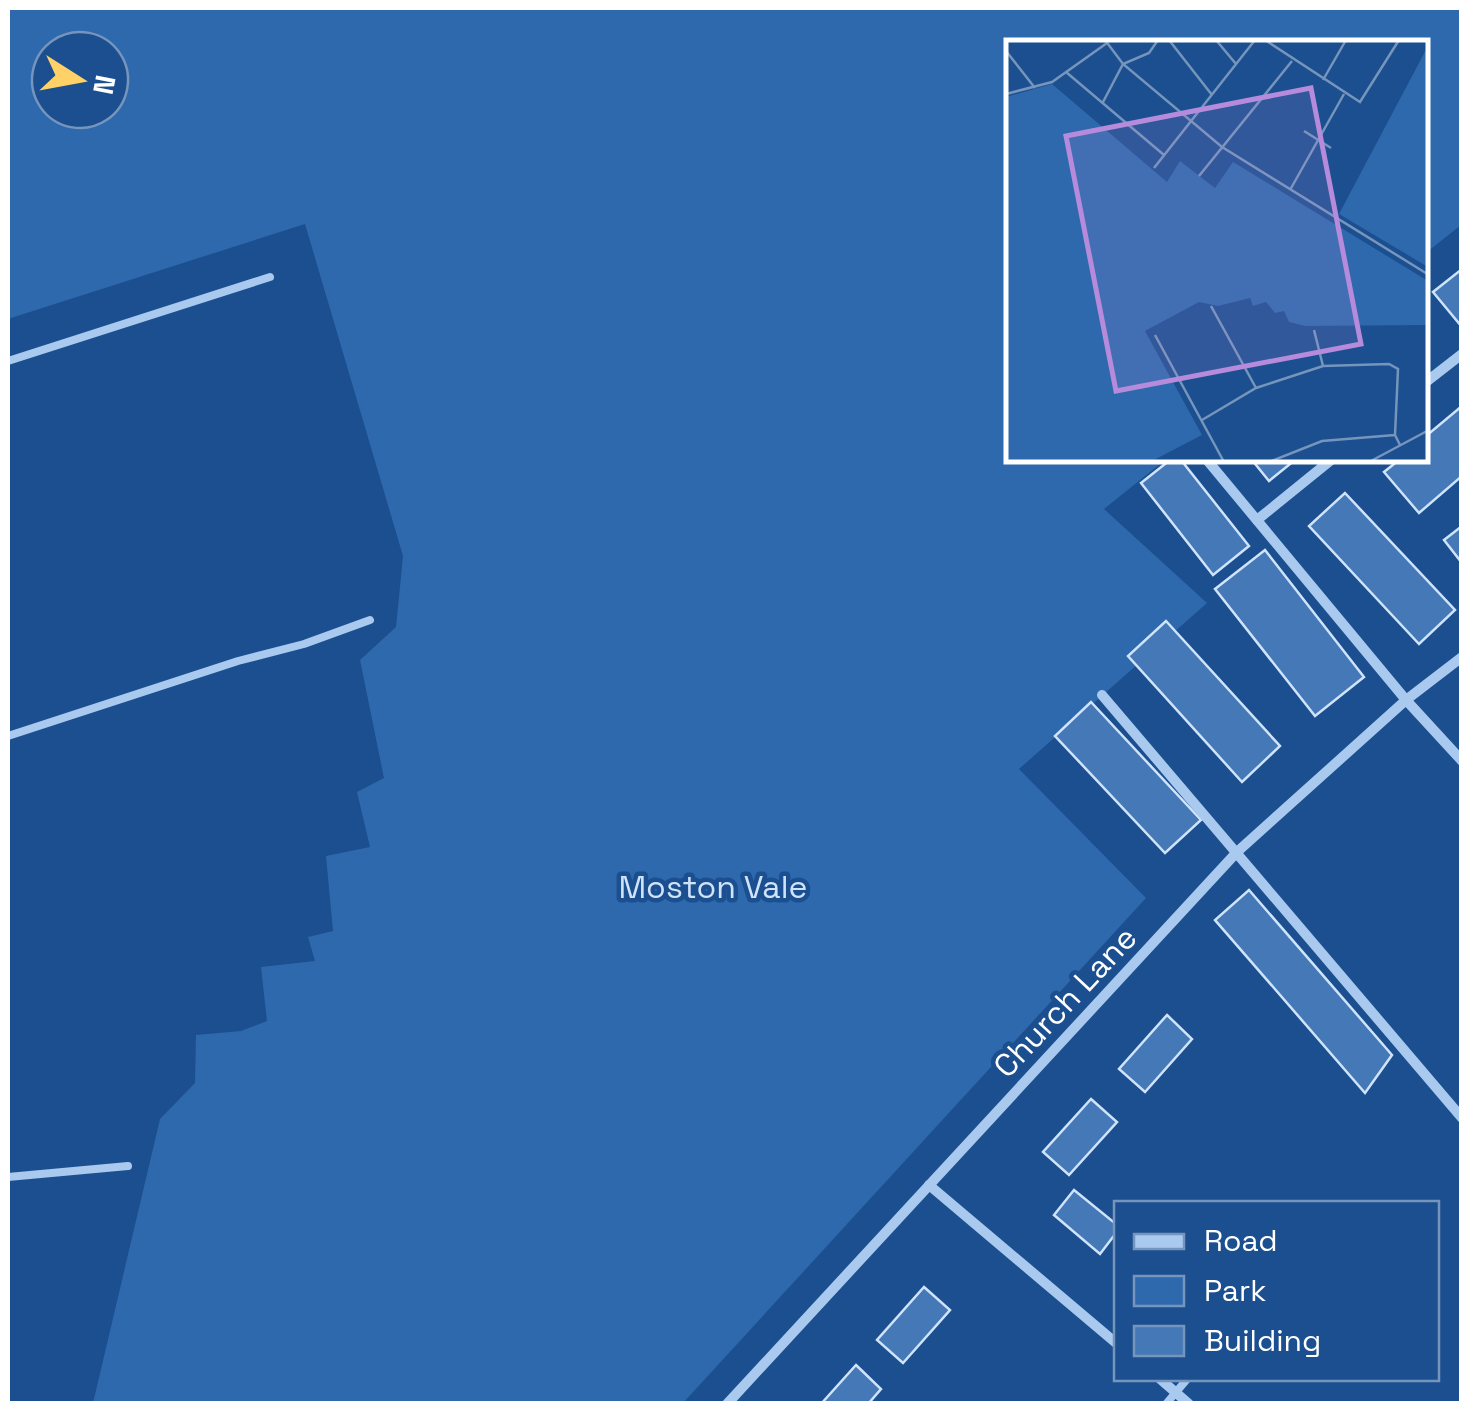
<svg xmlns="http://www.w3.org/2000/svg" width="1469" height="1411" font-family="'Space Grotesk',sans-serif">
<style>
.green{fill:#2e69ad;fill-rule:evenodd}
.building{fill:#4478b7;stroke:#cfe3fa;stroke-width:2.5}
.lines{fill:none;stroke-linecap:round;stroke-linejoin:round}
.lane{stroke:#a9c9ee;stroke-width:8}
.street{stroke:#a9c9ee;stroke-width:10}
.labels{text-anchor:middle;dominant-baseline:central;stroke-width:9;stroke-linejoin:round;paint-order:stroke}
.park-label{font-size:32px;fill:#cfe3fa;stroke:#1b4f8f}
.street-label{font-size:32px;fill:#fff;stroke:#1b4f8f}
.inset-road{fill:none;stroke:#7695bc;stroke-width:2.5}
.view{fill:#b68bdc;fill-opacity:0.15;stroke:#b68bdc;stroke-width:5}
.inset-edge{fill:none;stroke:#fff;stroke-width:5}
</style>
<rect width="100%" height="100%" fill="#1b4f8f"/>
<!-- green -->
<path class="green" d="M8,8h1453v217l-34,27 -1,-210h-417v418h156l-61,49 103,94 -188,166 127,129 -463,505h-590l67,-284 35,-36 1,-48 45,-4 26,-10 -6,-54 54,-6 -7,-24 25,-6 -7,-75 44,-9 -13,-55 27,-14 -24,-118 36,-33 7,-71 -98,-332 -297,95zM50,50h60v60h-60z"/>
<!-- building -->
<g class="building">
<path d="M1462,269v58l-29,-35z"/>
<path d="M1462,406v70l-43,37 -35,-41 15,-12h27v-24z"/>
<path d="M1170,460h11l68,86 -36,29 -72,-92z"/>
<path d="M1252,460h43l-26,21z"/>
<path d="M1345,493l110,117 -36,34 -110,-118z"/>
<path d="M1462,526v37l-18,-23z"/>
<path d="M1265,550l99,127 -49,39 -100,-127z"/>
<path d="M1166,621l114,125 -38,36 -114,-126z"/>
<path d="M1091,702l110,118 -36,33 -110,-117z"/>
<path d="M1249,890l143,165 -27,38 -150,-173z"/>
<path d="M1167,1015l25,24 -47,53 -26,-23z"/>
<path d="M1091,1099l26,23 -48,53 -26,-23z"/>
<path d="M1074,1190l42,34v9l-16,21 -46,-39z"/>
<path d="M924,1287l26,23 -47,53 -26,-23z"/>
<path d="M856,1365l25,24 -13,15h-47z"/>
</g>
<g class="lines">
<!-- lane -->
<g class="lane">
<path d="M8,361l262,-84"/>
<path d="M8,736l230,-75 66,-17 66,-24"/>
<path d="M8,1177l120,-11"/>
<path d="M1166,1404l22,-26"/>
</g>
<!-- street -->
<g class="street">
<path d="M1426,382l36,-28"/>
<path d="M1207,460l199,240 56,61"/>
<path d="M1257,520l74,-60"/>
<path d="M1102,695l360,423"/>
<path d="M929,1185l187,158"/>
<path d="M1159,1378l30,26"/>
<path d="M727,1404l510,-552 169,-152 56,-43"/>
</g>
</g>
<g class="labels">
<!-- park labels -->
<g class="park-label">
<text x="713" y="887">Moston Vale</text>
</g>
<!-- street labels -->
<g class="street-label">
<text transform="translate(1065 1002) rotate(-47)">Church Lane</text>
</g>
</g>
<!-- overview -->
<g transform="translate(1006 40)">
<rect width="422" height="422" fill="#1b4f8f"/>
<path d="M422,6v221l-89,-53zM46,44l115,98 13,-21 35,27 18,-26 195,119v44l-123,1 -16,-4 -5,-11 -9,2 -9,-11 -13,4 -3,-8 -32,8 -19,-4 -54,29 57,104 -52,27h-144v-365z" fill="#2e69ad"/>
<path class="inset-road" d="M99,0l18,24 99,83 207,128M163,0l43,55M210,0l20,24M259,0l95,62 39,-62M0,11l29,37M60,32l98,83M317,40l23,-40M0,54l46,-12 55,-39M96,64l21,-40 26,-11 9,-13M298,91l27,17M148,128l101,-128M193,136l93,-115M284,150l54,-96M205,266l45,82M308,290l9,36M149,295l69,127M196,380l54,-32 67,-22 66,-2 9,5 -3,66 5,10M263,422l53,-21 73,-6M363,422l60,-32"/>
<path class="view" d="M305,48l50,256 -245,47 -50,-255z"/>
<rect width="422" height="422" class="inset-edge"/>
</g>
<!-- border -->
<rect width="1469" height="1411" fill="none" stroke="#ffffff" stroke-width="20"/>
<!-- legend -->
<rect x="1114" y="1201" width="325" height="180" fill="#1b4f8f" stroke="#7695bc" stroke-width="2.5"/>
<rect x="1134" y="1234" width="50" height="15" fill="#a9c9ee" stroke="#7695bc" stroke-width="2.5"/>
<text x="1204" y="1251" font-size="30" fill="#ffffff">Road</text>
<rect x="1134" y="1276" width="50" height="30" fill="#2e69ad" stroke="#7695bc" stroke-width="2.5"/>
<text x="1204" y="1301" font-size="30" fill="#ffffff">Park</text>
<rect x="1134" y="1326" width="50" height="30" fill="#4478b7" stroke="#7695bc" stroke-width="2.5"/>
<text x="1204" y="1351" font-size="30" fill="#ffffff">Building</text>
<!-- north arrow -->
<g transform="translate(80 80) rotate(101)"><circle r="48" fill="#1b4f8f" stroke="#7695bc" stroke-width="2.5"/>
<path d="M0-8L18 38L0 25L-18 38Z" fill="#ffd166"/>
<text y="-15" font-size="28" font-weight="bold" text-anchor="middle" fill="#ffffff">N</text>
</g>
</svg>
